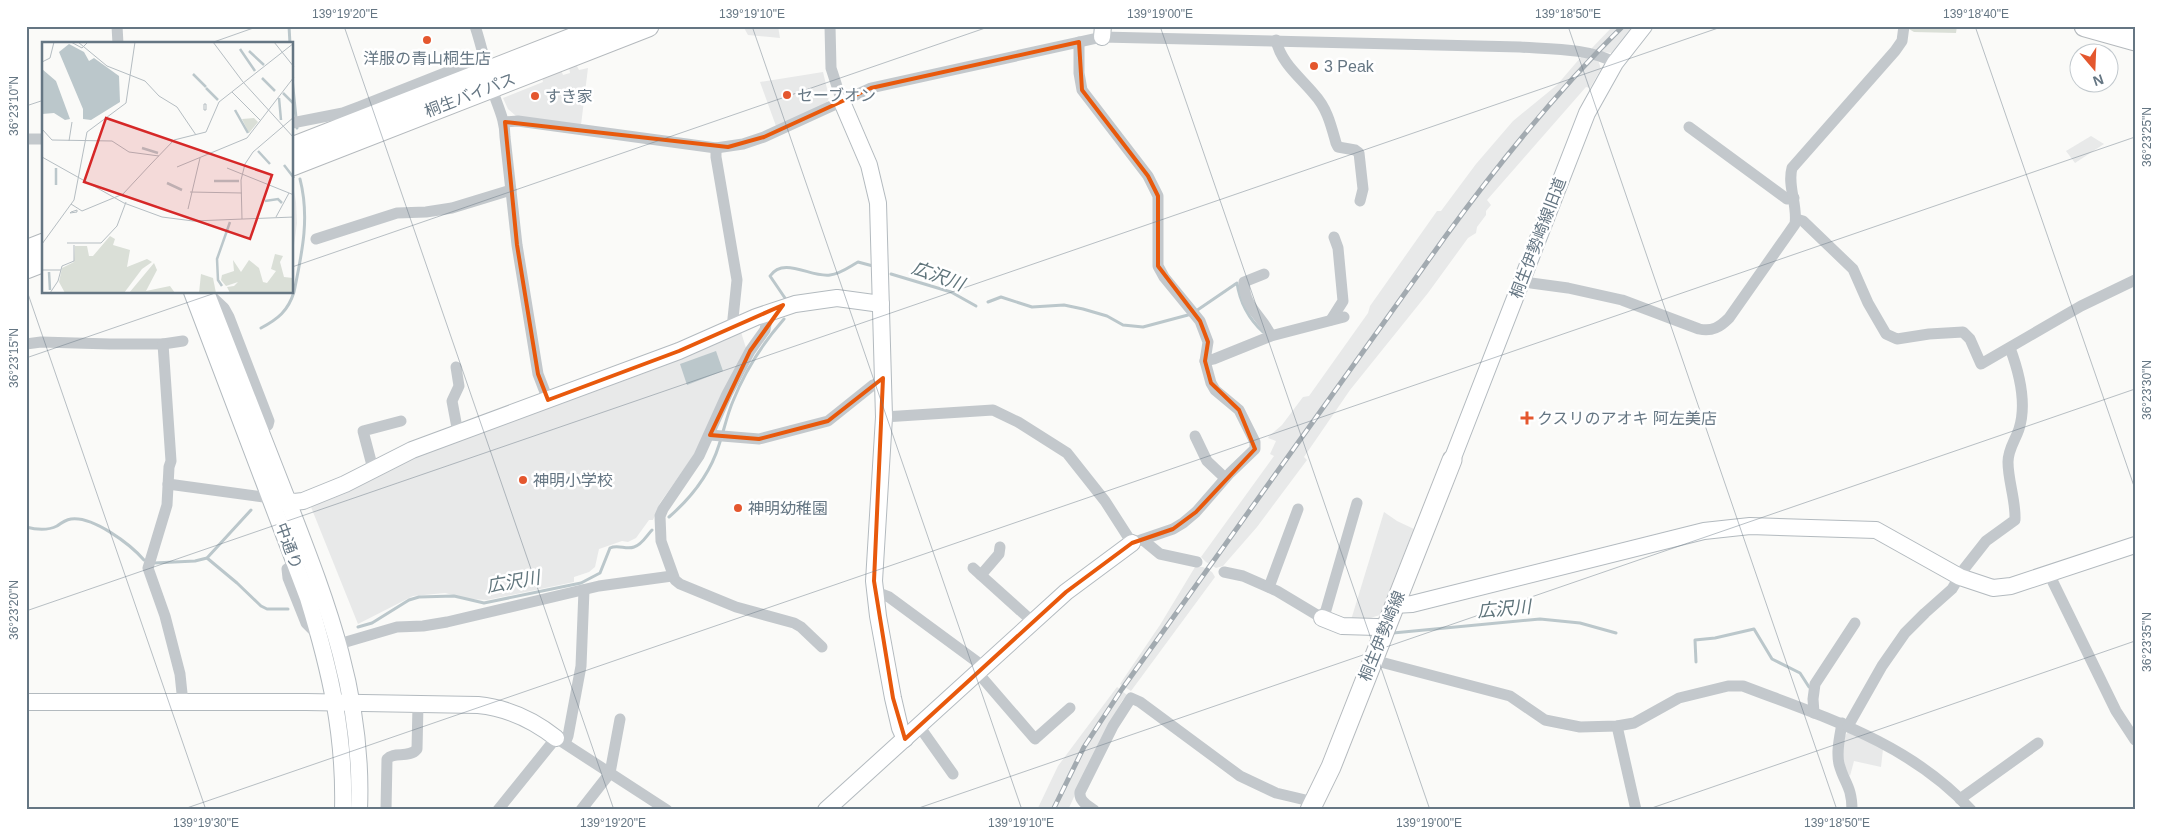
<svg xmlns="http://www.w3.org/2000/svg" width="2161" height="836" font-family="Helvetica,'Noto Sans JP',sans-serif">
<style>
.built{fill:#e8e9e9}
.green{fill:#dadfd7}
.water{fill:#bbc7cb}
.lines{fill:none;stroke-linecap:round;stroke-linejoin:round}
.stream{stroke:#bbc7cb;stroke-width:3}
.secondary-casing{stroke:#b3babf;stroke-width:18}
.primary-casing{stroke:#b5babe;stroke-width:21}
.highway-casing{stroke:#b4b9bd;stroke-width:23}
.street{stroke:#c3c8cc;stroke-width:11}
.secondary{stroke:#fff;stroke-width:16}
.primary{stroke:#fff;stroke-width:19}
.highway{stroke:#fff;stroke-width:21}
.rail-casing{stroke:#a2aab0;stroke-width:5}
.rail{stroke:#fff;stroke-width:3;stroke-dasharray:9;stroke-linecap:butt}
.marked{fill:none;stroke:#e8590c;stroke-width:4;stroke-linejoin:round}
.ticks{fill:none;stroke:#657683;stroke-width:1;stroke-opacity:0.45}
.poi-dot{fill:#e4572e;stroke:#fff;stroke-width:2}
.labels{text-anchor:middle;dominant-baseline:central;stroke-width:5;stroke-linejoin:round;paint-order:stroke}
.poi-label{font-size:16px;fill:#657683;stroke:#fff;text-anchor:start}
.street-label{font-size:16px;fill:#657683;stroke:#fff}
.water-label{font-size:18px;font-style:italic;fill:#60757c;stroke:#fff}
.inset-river{fill:none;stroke:#bbc7cb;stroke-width:2.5}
.inset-road{fill:none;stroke:#b5bdc2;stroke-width:1}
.view{fill:#d62828;fill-opacity:0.15;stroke:#d62828;stroke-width:2.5}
.inset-edge{fill:none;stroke:#657683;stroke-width:2.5}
.neatline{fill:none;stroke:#657683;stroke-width:2}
.ticks-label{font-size:12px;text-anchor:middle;fill:#657683}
</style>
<rect width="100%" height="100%" fill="#fafaf8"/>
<!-- built -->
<g class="built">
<path d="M743,26h35l2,12 -32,-3z"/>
<path d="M1613,26h21l-22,27 -20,-2v-3z"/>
<path d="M1581,57l17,3 3,9 -11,19 -4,-1 -99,113 4,5 -5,6v4l-9,12 -1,6 -8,5 -40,55 -78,97 -46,67 3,3 -50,67 -34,39 -7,2 -10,-6 -5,-5 73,-101 -4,-2 6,-13 -8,-3 1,-2 13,-11 21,-28 6,-1 59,-83 2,-7 67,-95h4l35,-47 37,-43 44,-36z"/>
<path d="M576,64l3,6 9,-2 -7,57 -65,-9 -8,-7 -5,-11 40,-16 -1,-5 19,-7 2,5 7,-2 -1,-6z"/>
<path d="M823,72l6,25 -2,6 -51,23 -16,-44z"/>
<path d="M2091,136l13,8 -29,19 -9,-12z"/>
<path d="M293,185l3,17 1,21 -4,30z"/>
<path d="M741,332l5,16 -46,98 -40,57 -7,17h-4l-13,18 -8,4 -6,-1 -23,8 -4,18 -6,5 -15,5v5l-87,18 -18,-1 -24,-6 -32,3 -55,28 -47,-117 100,-48 242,-89z"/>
<path d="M1384,512l13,9 17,8 -34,86 -13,4 -16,1z"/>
<path d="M1195,567h8l9,5 3,5 -84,114 -11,-7 40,-59z"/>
<path d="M1117,687l10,8 -5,6 -21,37 -33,72h-31l21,-44z"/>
<path d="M1848,732l35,17 -2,18 -27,-6 -4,15 -9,-14 4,-26z"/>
</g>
<!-- green -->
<path class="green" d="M1909,26h48l-1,7 -42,-1 -5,-3z"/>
<!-- water -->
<path class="water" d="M716,351l7,20 -36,14 -7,-21z"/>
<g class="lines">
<!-- stream -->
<g class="stream">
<path d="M289,26l1,18"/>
<path d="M292,78l5,50"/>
<path d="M891,274l60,18 25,14"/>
<path d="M787,301l-17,-25c14,-20 41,2 60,-1 10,-1 19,-8 28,-13l15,4"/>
<path d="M988,302l13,-5 31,10 32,-2 19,4 24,7 16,9 20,2 45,-12"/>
<path d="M1196,311l41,-28c3,20 12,36 26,49"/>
<path d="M261,328c17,-9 27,-17 33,-36 8,-39 16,-74 6,-113"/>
<path d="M669,517c23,-20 41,-43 50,-72 5,-15 8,-30 14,-44 12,-30 30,-58 51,-82"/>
<path d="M26,527c11,3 21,4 31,-1 4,-3 8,-6 14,-7 22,-3 59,25 73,41"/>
<path d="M207,558l30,25 24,23 6,3h21"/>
<path d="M154,563l41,-2 12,-3 44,-48"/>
<path d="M358,627l14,-4 37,-23 10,-3 35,-1 30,7 97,-20 19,-10 10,-25c8,-4 16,2 24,-1 8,-2 13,-12 18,-17"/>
<path d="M1393,633l147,-14 40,4 36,10"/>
<path d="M1696,662l-1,-22 20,-2 39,-9 18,30 28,14 9,14"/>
</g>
<defs>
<g id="secondary">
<path d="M1102,37l1,-11"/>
<path d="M842,102l27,63 9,38 6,214 -10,164 4,35 15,82 7,30 5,11"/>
<path d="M192,292l116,306c22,72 37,136 35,212"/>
<path d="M206,292c26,68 53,135 79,202 41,106 79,200 74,316"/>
<path d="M1452,460l135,-347 28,-50 29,-37"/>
<path d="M271,498l23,4 9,-1 42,-17 67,-34 267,-99 77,-34 39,-13 42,-6 44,6"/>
<path d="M1394,605l18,-1 292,-73 46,-5 126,4 84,47 33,11 18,-2 124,-41"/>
<path d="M1322,618l20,8 35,1 7,3"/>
<path d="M26,702h280l172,3c30,3 54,14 78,33"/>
<path d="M826,810l240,-218 66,-49"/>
</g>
<path id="primary" d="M1310,810l21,-43 121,-307"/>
<g id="highway">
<path d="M2085,26l50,14"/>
<path d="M292,148l313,-122"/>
<path d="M292,165l356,-139"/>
<path d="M26,251l18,-7"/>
<path d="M26,268l18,-7"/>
</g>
</defs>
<!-- secondary casing -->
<use href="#secondary" class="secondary-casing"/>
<!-- primary casing -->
<use href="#primary" class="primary-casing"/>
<!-- highway casing -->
<use href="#highway" class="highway-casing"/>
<!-- street -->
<g class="street">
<path d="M117,26l1,18"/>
<path d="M475,26c7,21 11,41 17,62 5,18 13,30 13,49l12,108 21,129 10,26"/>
<path d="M830,26l1,42 11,34"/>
<path d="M1276,40c5,23 24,37 38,54 13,14 17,31 22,49l2,4 17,3 4,3 4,36 -3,12"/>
<path d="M505,122l13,-1 198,27 27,-4 21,-7 107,-49 231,-51 418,10c27,2 72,1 95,16"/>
<path d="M292,123l51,-10 16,-6 126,-50"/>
<path d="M1689,127l98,72 7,-1"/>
<path d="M26,139h18"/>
<path d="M716,148v9l21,123 -5,48"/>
<path d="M1796,219l7,2 50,48 15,34 18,31 11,5 32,-5 34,-2 7,7 11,25 100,-58 54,-26"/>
<path d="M316,239l81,-26 29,-1 26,-4 59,-18"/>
<path d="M1264,274l-20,8c0,26 18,33 27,54"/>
<path d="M1521,279l10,4 37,5 54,12 77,29c13,3 21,-2 30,-11l66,-94c3,-19 -8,-38 -3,-56l103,-117 7,-10 2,-15"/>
<path d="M207,292l17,16 5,9 40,104 -1,4 -8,6"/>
<path d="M768,313l-3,17 -15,21 -23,43 -28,62 -36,53 -3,7 1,25 14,39 5,4 56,23 58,16 7,4 21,20"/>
<path d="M1331,320l12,-19 -5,-53 -4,-11"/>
<path d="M26,344l15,-2 69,2h53l20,-3"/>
<path d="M163,344l8,117 -2,6 -2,38 -19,63 17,48 15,58 3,29"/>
<path d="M1205,361l9,-2 57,-23 73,-19"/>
<path d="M456,367l3,19 -7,15 6,32"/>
<path d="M884,417l109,-7 25,12 49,31 38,48 27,42 41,-14 10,-6 13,-11 34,-39 25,-24v-7l-16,-32 -24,-20 -4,-7 -6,-22 3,-19 -8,-21 -36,-44 -6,-11v-70l-10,-20 -66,-86 -3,-17v-31"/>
<path d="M710,435l49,4 69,-18 45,-36 10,-4"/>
<path d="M1195,436l12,25 18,17"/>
<path d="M373,469l-10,-38 38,-10"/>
<path d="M168,484l103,14"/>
<path d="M1143,540l17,14 37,8"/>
<path d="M295,564l-8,5 1,9 18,45 11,11"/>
<path d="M973,568l60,54"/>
<path d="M1224,572l19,4 34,15 45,27 4,-8 31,-107"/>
<path d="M2049,574l67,137 19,29"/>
<path d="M981,575l18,-21 1,-7"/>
<path d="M1269,587l29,-78"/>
<path d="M876,592l13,5 95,70"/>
<path d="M339,644l58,-17 26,-1 24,-4 152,-36 73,-10"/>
<path d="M1373,660l137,36 35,24 35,7 37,-1 17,-3 45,-25 49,-12h15c81,31 167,57 228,124"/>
<path d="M978,673l57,66 35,-31"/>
<path d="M1814,713l-1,-14 2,-15 40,-61"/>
<path d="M1842,723c-2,13 -6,28 -3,41 5,19 13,22 13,46"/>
<path d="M919,726l34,48"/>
<path d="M1617,726l19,84"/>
<path d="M1848,726l34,-60 23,-33 20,-20 27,-24 12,-20 22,-28 29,-21c1,-19 -7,-39 -7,-58 0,-13 7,-21 11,-33 8,-25 0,-57 -9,-81"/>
<path d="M565,743l3,-7 13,-70 3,-76"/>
<path d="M1960,799l78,-56"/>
<path d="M386,810l1,-51c7,-8 22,0 30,-10l1,-44"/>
<path d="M498,810l58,-72 111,72"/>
<path d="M581,810l29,-37 10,-54"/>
<path d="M1094,810c-7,-5 -15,-9 -14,-18l33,-66 18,-28 9,4 100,74 36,17 38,9"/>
</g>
<!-- secondary -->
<use href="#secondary" class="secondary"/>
<!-- primary -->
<use href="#primary" class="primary"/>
<!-- highway -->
<use href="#highway" class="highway"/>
<defs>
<path id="rail" d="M1053,810l31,-63 38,-58 323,-452c54,-74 113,-147 178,-211"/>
</defs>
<!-- rail casing -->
<use href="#rail" class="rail-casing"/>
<!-- rail -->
<use href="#rail" class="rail"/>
</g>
<!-- marked area -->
<path class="marked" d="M1079,42l3,48 66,86 10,20v70l42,55 8,21 -3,19 6,22 28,27 16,39 -59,63 -23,17 -41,14 -66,49 -161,147 -12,-41 -19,-117 9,-203 -55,43 -69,18 -49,-4 40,-84 33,-46 -104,46 -131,49 -10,-26 -21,-129 -12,-123 223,25 36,-10 107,-49z"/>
<!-- ticks -->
<path class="ticks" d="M344,26l270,784M752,26l270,784M1160,26l270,784M1568,26l269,784M1975,26l160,463M208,44l51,-18M26,106l18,-6M292,267l699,-241M26,288l180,522M26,358l192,-66M26,611l1698,-585M181,810l1954,-673M913,810l1222,-421M1646,810l489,-169"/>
<!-- markers -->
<g class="poi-dot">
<circle cx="427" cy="40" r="5"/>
<circle cx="1314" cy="66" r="5"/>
<circle cx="787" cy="95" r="5"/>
<circle cx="535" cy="96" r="5"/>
<path d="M1524.5 410.5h5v5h5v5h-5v5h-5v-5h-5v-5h5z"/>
<circle cx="523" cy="480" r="5"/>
<circle cx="738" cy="508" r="5"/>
</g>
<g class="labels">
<!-- poi labels -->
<g class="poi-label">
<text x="427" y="58" text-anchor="middle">洋服の青山桐生店</text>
<text x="1324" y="66">3 Peak</text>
<text x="797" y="95">セーブオン</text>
<text x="545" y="96">すき家</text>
<text x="1537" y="418">クスリのアオキ 阿左美店</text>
<text x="533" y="480">神明小学校</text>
<text x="748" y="508">神明幼稚園</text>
</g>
<!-- street labels -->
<g class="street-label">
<text transform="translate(470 95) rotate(-21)">桐生バイパス</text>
<text transform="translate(1538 238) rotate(-69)">桐生伊勢崎線旧道</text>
<text transform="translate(289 546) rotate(70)">中通り</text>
<text transform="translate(1382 636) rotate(-68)">桐生伊勢崎線</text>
</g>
<!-- water labels -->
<g class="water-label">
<text transform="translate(938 276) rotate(20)">広沢川</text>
<text transform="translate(513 582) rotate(-10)">広沢川</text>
<text transform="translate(1504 609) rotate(-5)">広沢川</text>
</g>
</g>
<!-- overview -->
<g transform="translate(42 42)">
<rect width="251" height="251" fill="#fafaf8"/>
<path d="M212,76l4,4 -9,11 -7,-14zM68,194l5,3 -2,6 17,5 -3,17 20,-8 5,3 -10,7 -18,24h-59l-6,-11 3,-14 12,-6 1,-16h12l2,10h4zM233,212l8,2 -3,6 4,15 9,1v15h-63l-3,-6 7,-1 4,-4 -12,4 -5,-6 1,-5 12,-4 -1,-11 8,12 8,-12 10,8 4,14 4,1 9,-12 -5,-2zM112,221l3,7 -11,21 24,-5 5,7h-46zM159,232l12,4 3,15h-17z" fill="#dadfd7"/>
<path d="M27,2l15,8 5,9 5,-3 25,18 1,26 -29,18 -8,-1v-10l-24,-57zM0,27l14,12 14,38 -5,1 -11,-7 -12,1z" fill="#bbc7cb"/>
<path class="inset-river" d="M198,7l15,22M207,9l15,14M151,32l13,13M220,36l13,13M164,46l12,12M241,51l11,11M237,56l2,22M193,68l13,23M100,106l16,5M216,109l12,13M242,123l10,13M14,126v17M172,139h25M125,141l15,7M223,159l13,-2 4,4M7,230l1,18M180,244l-4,-6 -1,-21 13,-37"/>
<path class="inset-road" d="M29,0l11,6 6,-6M36,0l29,24 38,15 14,15 18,11 19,28M171,0l30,40 51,56M232,0l20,25M0,20l8,-4 4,-16M190,50l28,28M162,62h2v6h-2zM0,87l10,11 60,1 17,11 30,4M27,99l3,-19M0,115l82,46 38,14 31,4 101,-4M108,123l24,-25 32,-8 13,-30 75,-59M135,125l70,-29 47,-61M185,126l67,27M148,150l52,1M29,162l11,7 41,-17 27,-29M146,167l12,-51M35,168v2l-7,1 1,-1zM234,175l13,-24M200,177l-1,-39 4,-16 8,-12 41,-35M25,201h34l16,-17 9,-24M0,202l32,-44 13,-68 39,-29 9,-61M0,228h19M8,251l8,-12 4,-15 12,-5v-16"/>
<path class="view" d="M64,76l166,57 -22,64 -166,-57z"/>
<rect width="251" height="251" class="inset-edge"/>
</g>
<!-- border -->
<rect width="2161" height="836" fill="none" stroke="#ffffff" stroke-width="55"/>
<!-- north arrow -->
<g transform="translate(2094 68) rotate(161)"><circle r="24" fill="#ffffff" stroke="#c1c8cd"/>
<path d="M0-4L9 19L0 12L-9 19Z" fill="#e4572e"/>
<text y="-8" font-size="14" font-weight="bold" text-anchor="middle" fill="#657683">N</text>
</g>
<rect x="28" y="28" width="2106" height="780" class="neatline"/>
<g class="ticks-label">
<text x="345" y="18">139°19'20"E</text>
<text x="752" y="18">139°19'10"E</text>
<text x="1160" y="18">139°19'00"E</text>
<text x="1568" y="18">139°18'50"E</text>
<text x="1976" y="18">139°18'40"E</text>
<text transform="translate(14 106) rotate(-90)" y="4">36°23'10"N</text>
<text transform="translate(2147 137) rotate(-90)" y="4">36°23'25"N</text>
<text transform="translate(14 358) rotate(-90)" y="4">36°23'15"N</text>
<text transform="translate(2147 390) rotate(-90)" y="4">36°23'30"N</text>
<text transform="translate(14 610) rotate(-90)" y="4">36°23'20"N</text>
<text transform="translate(2147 642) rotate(-90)" y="4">36°23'35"N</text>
<text x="206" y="827">139°19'30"E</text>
<text x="613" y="827">139°19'20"E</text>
<text x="1021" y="827">139°19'10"E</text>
<text x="1429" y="827">139°19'00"E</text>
<text x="1837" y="827">139°18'50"E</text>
</g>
</svg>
